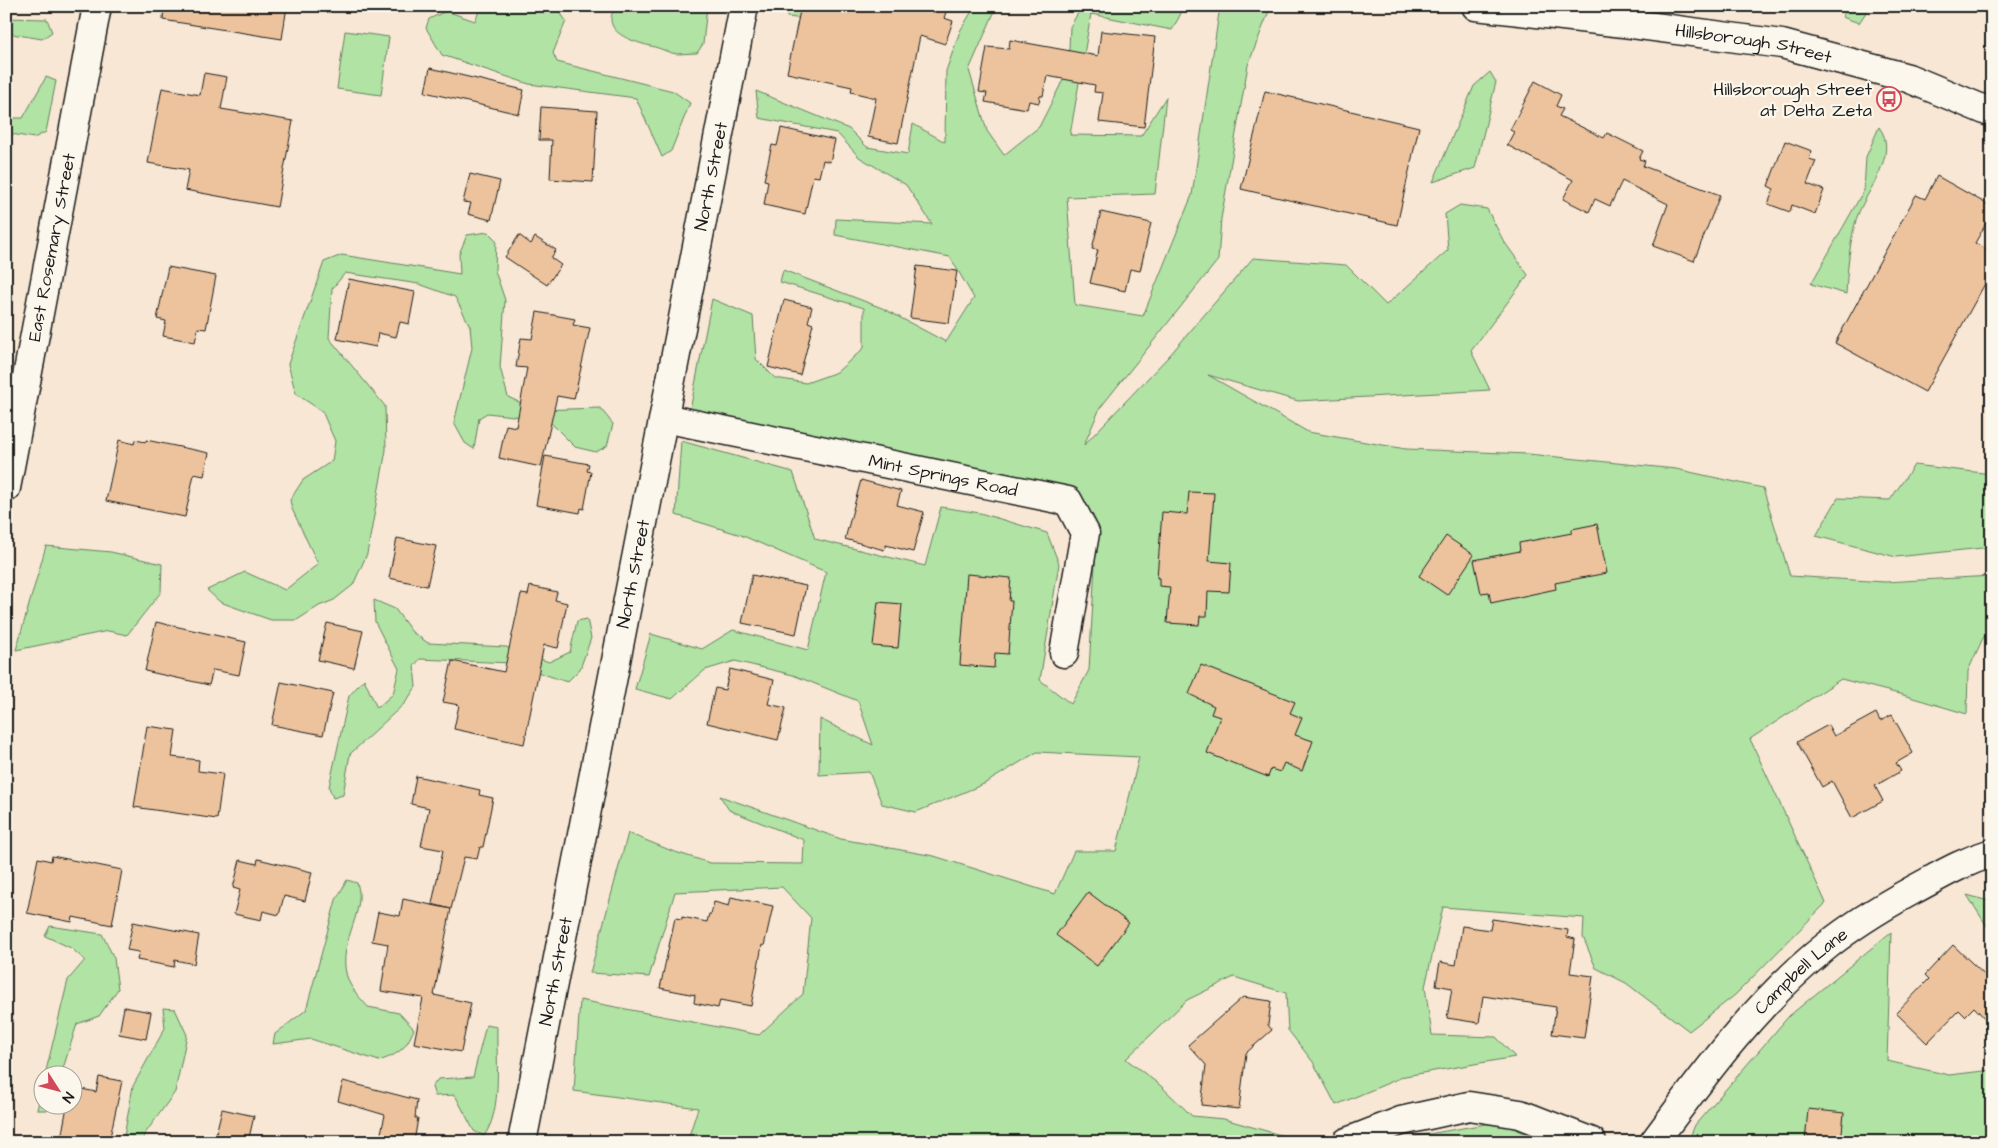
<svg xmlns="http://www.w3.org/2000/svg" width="1998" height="1148" font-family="'Architects Daughter',sans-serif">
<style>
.green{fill:#b0e3a4;stroke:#668060}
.building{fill:#edc39d;stroke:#1c1c1c}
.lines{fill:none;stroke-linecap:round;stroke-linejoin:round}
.street-casing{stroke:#1c1c1c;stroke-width:31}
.secondary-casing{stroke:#1c1c1c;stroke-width:31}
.street{stroke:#fbf7ec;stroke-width:28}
.secondary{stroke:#fbf7ec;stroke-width:28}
.labels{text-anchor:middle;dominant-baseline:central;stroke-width:4.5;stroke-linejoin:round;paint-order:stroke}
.street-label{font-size:18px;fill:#1c1c1c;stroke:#fbf7ec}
.poi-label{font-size:18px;fill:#1c1c1c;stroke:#fbf7ec;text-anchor:end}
</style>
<rect width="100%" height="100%" fill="#f7e7d4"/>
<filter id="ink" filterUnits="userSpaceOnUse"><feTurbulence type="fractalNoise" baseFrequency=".02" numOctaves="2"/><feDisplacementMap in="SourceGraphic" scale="10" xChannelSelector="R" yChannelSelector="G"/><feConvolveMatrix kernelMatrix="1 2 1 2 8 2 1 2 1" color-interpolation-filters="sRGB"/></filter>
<g filter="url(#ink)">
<!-- green -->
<g class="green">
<path d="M481,6h75l10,15 -13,32 4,9 116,29 17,12 -19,48 -9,6 -26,-59 -107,-14 -87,-29 -16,-27 3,-9 17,-8 29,10z"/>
<path d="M616,6h35l12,2 3,-2h41l-4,38 -6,9c-7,0 -13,1 -20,1 -8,-1 -15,-5 -22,-7 -18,-4 -58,-14 -39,-41z"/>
<path d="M975,6h22l-28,64 18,61 17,24 35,-28 29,-57 2,-43 12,-21h103l-13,24 -81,-16 -21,121 71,1 25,-39 -11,97 -88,3 8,108 68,11 49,-121 28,-189h51l-23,59 -27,154 -3,41 -118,148 -16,37 85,-89 84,-98 93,7 40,40 62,-55 -3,-36 15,-9 27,4 16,31 25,35 -57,76 19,39 -192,11 -90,-26 100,57 98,17 122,5 148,15 87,19 27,88 95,6 107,-6v54l-9,8 -15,33 -1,43 -64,-19 -62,-16 -91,60 76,164 -91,92 -46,36 -63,-48 -30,-15 -13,-31 1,-19 -141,-11 -18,80 7,48 64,2 19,20 -110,19 -69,29 -23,-43 -25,-32 -2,-37 -52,-16 -47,23 -61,59 35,27 31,30 32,3 67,19 -8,4h-596l11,-34 -124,-17 6,-91 179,35 44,-41 8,-76 -29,-31 -107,5 -26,85 -59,-4 38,-140 44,18 38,12 93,1 1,-24 -75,-30 -9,-14 121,43 93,17 121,38 19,-43h42l23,-94 -102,-5 -53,32 -68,28 -34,-8 -13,-32 -50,3 1,-56 53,26 -15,-44 -65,-26 -58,-14 -30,9 -33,29 -37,-10 16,-55 51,15 31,-19 75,20 18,-78 -85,-37 -65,-20 5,-74 112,31 22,67 110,27 16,-59 39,6 67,20 12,31 -19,116 31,24 18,-34 8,-140 -9,-21 -22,-21 -376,-78 22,-111 41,17 3,43 19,19 31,5 31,-11 27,-24v-40l-84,-26 3,-12 99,38 64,34 28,-44 -24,-41 -115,-22 1,-16 96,5 -26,-39 -47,-28 -22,-24 -78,-15 -3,-27 93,38 18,18 41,7 5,-30 32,18 1,-71 14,-40z"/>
<path d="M1849,6h21l-11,17 -17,-6z"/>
<path d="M787,9l84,17 -84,-9z"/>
<path d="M6,18l41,1 5,13 -10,7 -36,-6z"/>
<path d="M345,31l44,6 -8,58 -44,-6z"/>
<path d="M1490,72l6,10 -21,86 -42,14 41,-96z"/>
<path d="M46,77l10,4 -10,51 -12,6 -28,-5v-15h17z"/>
<path d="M1879,127c21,27 -13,64 -22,90 -7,21 -10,54 -11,77l-35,-10 53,-94 2,-33z"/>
<path d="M488,232l8,8 -1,31 10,29 -5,67 8,30 28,13 64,-2 13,16 -6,22 -11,6 -21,-5 -27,-27 -61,-7 -8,5 -5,31 -9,-6 -11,-20 18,-75 -2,-22 -15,-29 -36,-13 -74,-11 -13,16 -3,49 56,68 1,44 -19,104 -14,31 -19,15 -15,6 -22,14h-26l-23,-8 -28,-10 -13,-12 38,-18 40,18 33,-26 -26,-55 -2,-9 13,-20 29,-19 3,-20 -13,-30 -26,-17 -8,-30 36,-102 18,-7 118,19 -1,-20 8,-19z"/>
<path d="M1914,465l78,9v73l-96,10 -80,-21 22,-38 52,2z"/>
<path d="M46,546l65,6 51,12 -1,28 -34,43 -19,-4 -92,19z"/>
<path d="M374,600l21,9 17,23 16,11 78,4 43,15 21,-10 7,-31 10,-2 4,19 -11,31 -13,13 -56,-19 -91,-4 -6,7 2,21 -11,16 -55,51 -7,41 -10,3 -4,-11 20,-91 15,-17 13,29 16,-14 6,-25 -24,-47z"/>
<path d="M347,880l10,3c11,30 -24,63 -8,99 4,9 13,18 19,25l31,6 15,16c-8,20 -15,25 -35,32l-68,-22 -38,5 2,-10 31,-24 30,-110z"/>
<path d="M1967,895l25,7v32z"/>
<path d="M50,926l52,8 12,24 4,31 -19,27 -22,8 -16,51h-16l23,-95 17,-20 -14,-12 -26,-12z"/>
<path d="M1891,932l-4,129 62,14 43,-5v72h-304l7,-17 94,-109z"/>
<path d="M163,1008l12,1 12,26 -12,57 -31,43 -1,7h-20l10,-56 32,-58z"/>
<path d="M486,1025l11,2c-1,32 6,83 -13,109l-10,-5 -19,-36 -20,1 -3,-9 6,-8 35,-2z"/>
<path d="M42,1086v20h8l-1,4h-12z"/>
<path d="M1497,1122l51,20h-144l13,-6z"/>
</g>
<!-- building -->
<g class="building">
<path d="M164,6h123l-5,33 -119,-19z"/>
<path d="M801,6h147l-4,12 9,3 -8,23 -25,-8 -22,107 -30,-6 8,-39 -25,-6 1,-5 -65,-14z"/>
<path d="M1101,31l54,6 -11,90 -45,-5 4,-29 -9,-1 1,-7 -48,-9 -4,20h-3l-1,7 -10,-2 -2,8 -42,-7 2,-9 -8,-1 8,-45 22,2 1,-9 88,16z"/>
<path d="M430,68l94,22 -5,24 -94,-22z"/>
<path d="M204,73l23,4 -6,32 72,12 -16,86 -92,-17 4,-20 -41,-7 14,-75 38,7z"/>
<path d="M1535,81l26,14 -5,11 7,3 -4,7 45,22 3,-5 36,18 -4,8 6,2 -2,5 77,29 -26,66 -41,-15 15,-42 -46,-23 -12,25 -15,-7 -6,13 -26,-13 10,-19 -66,-35 7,-13 -4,-2z"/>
<path d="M1265,91l154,36 -22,98 -156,-36z"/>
<path d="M541,107l56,4 -4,71 -43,-3 2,-39h-13z"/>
<path d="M781,128l54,12 -5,22 -7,-2 -4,17 -6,-1 -8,38 -41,-9 4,-24 -4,-1 8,-35 5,1z"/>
<path d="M1785,141l27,10 -3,8 7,2 -9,23 17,6 -9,24 -23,-9 -2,7 -22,-8 6,-15 -6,-3z"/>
<path d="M470,174l30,7 -9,39 -23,-6 3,-11 -8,-1z"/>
<path d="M1937,176l55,31v6l-17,30 17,9v19l-67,121 -90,-49 81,-148 9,4z"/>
<path d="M1101,212l50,11 -11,48 -10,-2 -5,22 -35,-8 8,-33 -6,-1z"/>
<path d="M519,235l12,9 4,-7 21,13 -5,8 10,7 -14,20 -42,-28z"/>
<path d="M917,266l40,5 -8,52 -39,-5z"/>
<path d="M168,267l48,9 -10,53 -8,-1 -3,14 -32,-6 3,-15 -9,-2z"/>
<path d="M349,279l66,13 -6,32 -9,-2 -4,15 -18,-4 -2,14 -39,-8z"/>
<path d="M784,300l28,7 -4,15 5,2 -13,51 -32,-8z"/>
<path d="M537,312l38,7 -2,6 17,3 -16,71 -17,-3 -16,71 -42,-9 7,-33 10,2 11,-59 -11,-1 5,-29 11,1z"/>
<path d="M119,440l15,4 1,-4 11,2v-2l63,13 -5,23 -10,-2 -9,43 -79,-16z"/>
<path d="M545,456l44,8 -2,7 4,1 -7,37 -3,-1 -1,5 -44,-8z"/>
<path d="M861,480l40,11 -4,14 27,7 -11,40 -27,-7 -2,5 -39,-11z"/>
<path d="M1189,492l25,1 -5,68 22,2 -2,29 -21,-1 -1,25h-7l-1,9 -32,-2 3,-36 -11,-1v-8h-2l5,-66 25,2z"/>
<path d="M1597,524l10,49 -52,10 1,6 -65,14 -2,-11 -8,1 -7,-33 46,-9 -1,-8 53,-10v-4z"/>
<path d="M1446,536l28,19 -27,40 -28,-19z"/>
<path d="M397,538l39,8 -9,40 -38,-8z"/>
<path d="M967,574l44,4 -2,23h3l-4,53 -13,-1 -1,15 -34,-3z"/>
<path d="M752,575l54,11 -10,48 -54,-11z"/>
<path d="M530,586l27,6 -2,8 12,3 -9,45 -14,-3 -20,99 -70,-15 5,-24 -16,-3 9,-41 52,11 17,-78 7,1z"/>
<path d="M878,602l24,2 -4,44 -25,-2z"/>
<path d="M156,622l90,20 -7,33 -26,-5 -4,15 -64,-14z"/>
<path d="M327,623l36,8 -9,37 -36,-8z"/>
<path d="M1201,665l94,37 -5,11 12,5 -7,17 18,6 -11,30 -18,-8 -4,9 -9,-3 -3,8 -61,-24 13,-36 -9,-3 3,-8 -25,-12z"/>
<path d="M730,669l44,11 -6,24 18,4 -8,32 -71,-17 8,-35 10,2z"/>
<path d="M281,682l52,11 -10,42 -51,-10z"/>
<path d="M1876,713l4,8 12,-6 21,38 -17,10 5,8 -26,15 8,15 -31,17 -20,-37 -10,6 -25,-45 31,-17 6,11z"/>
<path d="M147,726l29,4 -4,27 27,3 -1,11 25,3 -6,45 -83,-12z"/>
<path d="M416,776l64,14 -1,5 14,3 -10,49h-3l-3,12 -13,-2 -13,52 -19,-5 11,-54 -22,-4 8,-38 -18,-4z"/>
<path d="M52,856l70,14 -10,55 -39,-8 -1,5 -45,-9 11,-55 13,3z"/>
<path d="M258,859l54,13 -7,29 -21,-5 -5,19 -16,-4 -2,9 -27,-6 6,-24 -7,-2 7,-28 17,4z"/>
<path d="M1088,892l41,31 -32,43 -41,-31z"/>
<path d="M731,897l42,9 -9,40 -2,-1 -11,61 -31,-6 -2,8 -24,-5 1,-8 -35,-7 15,-70 7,1v-2l25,5 2,-8h2l3,-12 15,4z"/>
<path d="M403,899l48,10 -17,86 37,8 -10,49 -47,-9 9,-45 -42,-7 7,-47 -16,-3 6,-29 22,4z"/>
<path d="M1492,919l76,11 -1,7 8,2 -5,34 23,3 -9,62 -32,-4 4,-27 -73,-11 -4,27 -32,-5 5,-30 -16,-3 4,-23 16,3 6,-39 28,4z"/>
<path d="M133,922l66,13 -5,29 -19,-4 -1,7 -37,-7 2,-8 -12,-2z"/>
<path d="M1953,945l39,37v44l-18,-19 -9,9 -6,-6 -32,33 -31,-30 33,-34 -4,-4z"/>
<path d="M1243,997l28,4 -3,24 4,5 -26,23 -7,56 -38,-4 5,-40 -18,-20z"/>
<path d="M124,1007l27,5 -5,27 -27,-5z"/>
<path d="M99,1077l23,4 -13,61h-35l-13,-3 6,-33h5v-19l24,5z"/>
<path d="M343,1081l74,19 -2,18h3l-4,24h-35l6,-27 -47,-14z"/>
<path d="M222,1109l32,7 -6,26h-34z"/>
<path d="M1808,1109l36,4 -3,29h-36z"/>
</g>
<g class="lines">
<defs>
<g id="street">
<path id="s1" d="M664,418l404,83 17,32 -21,120"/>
<path id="s2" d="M6,488l91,-482"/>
<path id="s3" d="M522,1142l222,-1136"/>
<path d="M1347,1142l54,-21 68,-15 51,8 72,28"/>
<path id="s4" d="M1654,1142c51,-69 103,-140 170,-194 27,-22 58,-41 89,-58 28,-15 49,-28 79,-37"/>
</g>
<g id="secondary">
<path id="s5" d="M1476,6l156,18 150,20 126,34 84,35"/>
</g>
</defs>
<!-- street casing -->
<use href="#street" class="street-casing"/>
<!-- secondary casing -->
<use href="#secondary" class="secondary-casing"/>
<!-- street -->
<use href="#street" class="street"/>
<!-- secondary -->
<use href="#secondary" class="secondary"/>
</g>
</g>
<!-- icons -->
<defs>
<symbol id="bus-ring" viewBox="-11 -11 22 22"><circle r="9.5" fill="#fbf7ec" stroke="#d1495b" stroke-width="1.5"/><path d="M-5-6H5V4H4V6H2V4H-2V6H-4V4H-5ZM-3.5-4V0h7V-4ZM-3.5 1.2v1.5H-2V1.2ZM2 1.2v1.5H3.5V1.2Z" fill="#d1495b"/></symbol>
</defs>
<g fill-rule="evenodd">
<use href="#bus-ring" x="1875" y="85" width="28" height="28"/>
</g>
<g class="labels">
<!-- street labels -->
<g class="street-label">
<text stroke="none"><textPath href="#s5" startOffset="280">Hillsborough Street</textPath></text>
<text stroke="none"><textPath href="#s3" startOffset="984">North Street</textPath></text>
<text stroke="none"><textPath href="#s2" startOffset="245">East Rosemary Street</textPath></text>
<text stroke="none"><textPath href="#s1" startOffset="285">Mint Springs Road</textPath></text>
<text stroke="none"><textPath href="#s3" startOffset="579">North Street</textPath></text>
<text stroke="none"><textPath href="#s3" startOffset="174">North Street</textPath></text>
<text stroke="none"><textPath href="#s4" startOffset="226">Campbell Lane</textPath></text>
</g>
<!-- poi labels -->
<g class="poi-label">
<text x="1872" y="89">Hillsborough Street<tspan x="1872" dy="21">at Delta Zeta</tspan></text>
</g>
</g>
<!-- margin -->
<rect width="1998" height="1148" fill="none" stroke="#fbf7ec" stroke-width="25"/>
<rect x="12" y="12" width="1973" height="1123" fill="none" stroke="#1c1c1c" stroke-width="2" filter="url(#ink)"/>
<!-- north arrow -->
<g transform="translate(58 1090) rotate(126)"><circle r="24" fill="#fbf7ec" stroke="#a29f99"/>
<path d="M0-4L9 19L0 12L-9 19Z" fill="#d1495b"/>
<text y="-8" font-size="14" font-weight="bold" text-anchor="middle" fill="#1c1c1c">N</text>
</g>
</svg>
